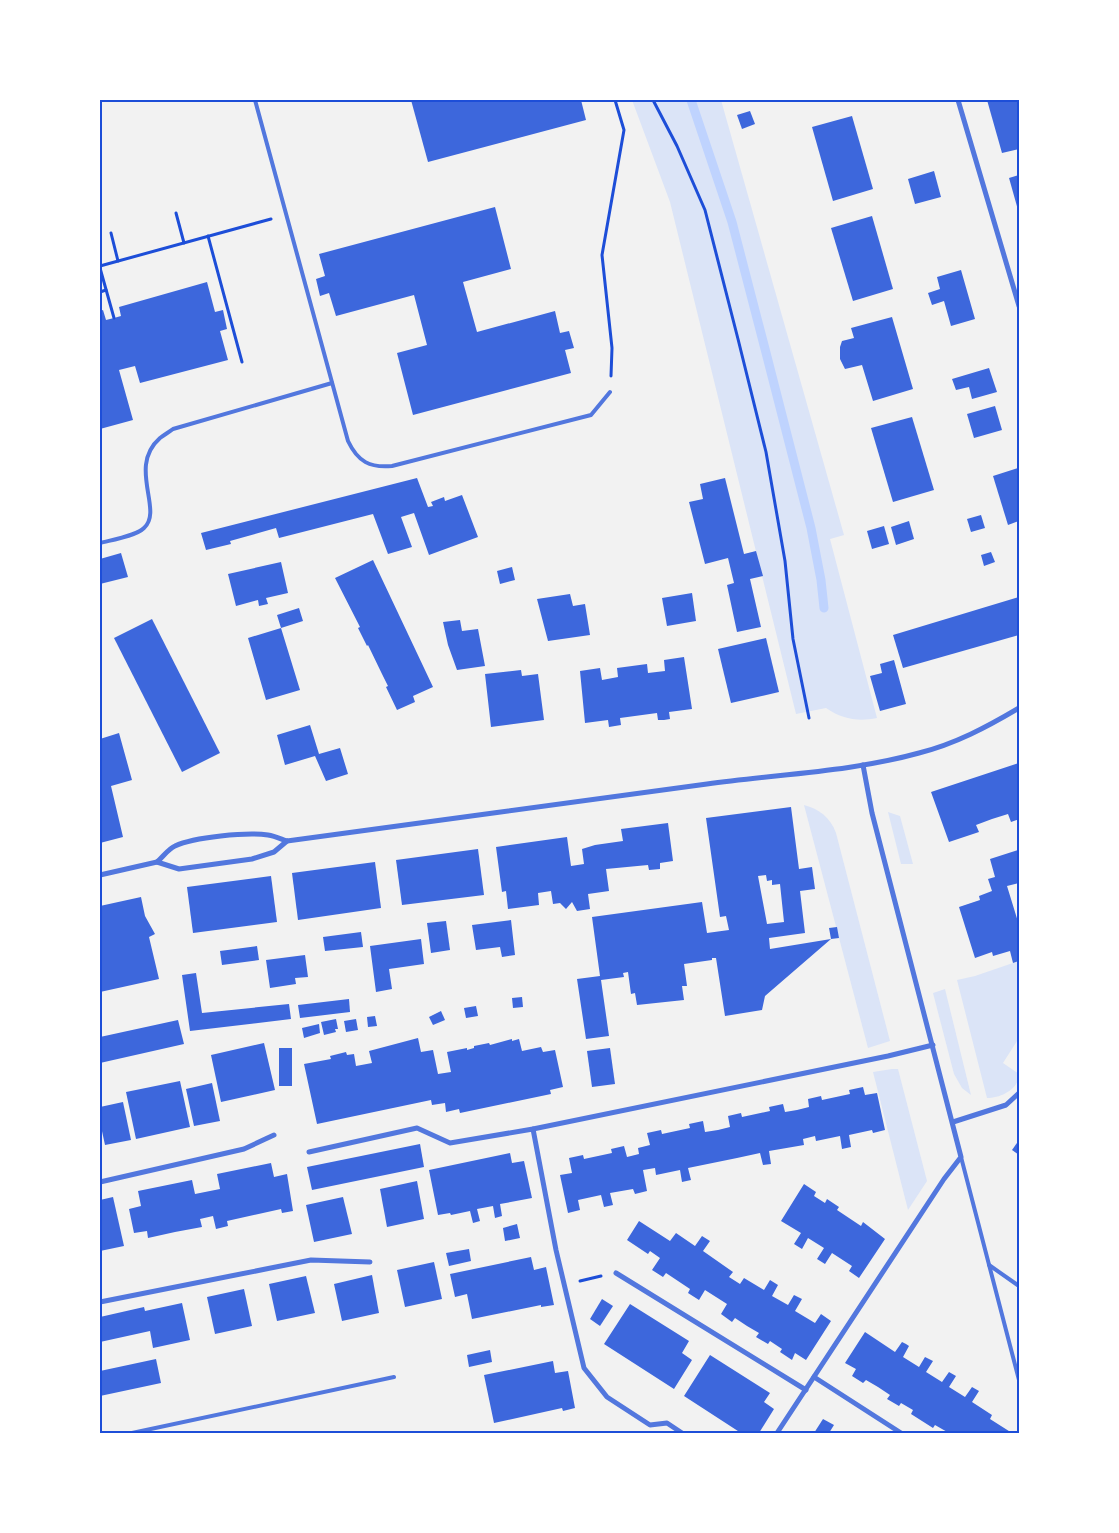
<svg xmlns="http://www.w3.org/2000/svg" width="1119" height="1533" font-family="Jost,sans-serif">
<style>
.green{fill:#dbe4f7}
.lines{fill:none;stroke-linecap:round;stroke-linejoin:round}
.stream{stroke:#bfd3fe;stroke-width:9}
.building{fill:#3d67dc;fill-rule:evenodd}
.path{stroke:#1d4ed8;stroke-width:3}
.service{stroke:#5277de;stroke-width:4}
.minor{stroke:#5277de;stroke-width:5}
.neatline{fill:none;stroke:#1d4ed8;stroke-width:2}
</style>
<rect width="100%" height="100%" fill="#f2f2f2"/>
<!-- green -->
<g class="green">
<path d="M632,100h89l123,435 -14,4 47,179c-19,4 -35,1 -51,-10l-30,6 -126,-512z"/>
<path d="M804,805c15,4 26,12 32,28l54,208 -22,7z"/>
<path d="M888,812l12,4 13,48h-12z"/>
<path d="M1019,961v77l-16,25 16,11c0,15 -18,24 -32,24l-30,-118 18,-4z"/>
<path d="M945,989l26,106 -9,-7 -8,-14 -21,-81z"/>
<path d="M892,1069h6l29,112 -19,29 -35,-138z"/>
</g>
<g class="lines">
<!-- stream -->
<path class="stream" d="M691,100l41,122 32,123 47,183 10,52 3,28"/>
</g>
<!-- building -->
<g class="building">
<path d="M411,100h170l5,20 -158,42z"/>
<path d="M987,100h32v49l-17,4z"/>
<path d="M750,111l5,13 -13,5 -5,-14z"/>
<path d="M852,116l21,73 -40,12 -21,-74z"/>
<path d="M934,171l7,26 -26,7 -7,-25z"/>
<path d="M1019,175v35h-1l-9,-32z"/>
<path d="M495,207l16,62 -48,13 14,50 78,-21 5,22 9,-2 5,17 -9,2 6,23 -158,42 -16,-62 30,-8 -13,-50 -78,21 -7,-23 -9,3 -4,-17 9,-3 -6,-22z"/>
<path d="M872,216l21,73 -40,12 -22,-73z"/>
<path d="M961,270l14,49 -24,7 -7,-25 -12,4 -4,-12 12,-4 -3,-12z"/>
<path d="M207,282l8,30 8,-2 4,19 -7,2 8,29 -88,23 -5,-17 -16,4 14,50 -33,9v-118l3,-1 3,10 8,-2 7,-2 -2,-9z"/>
<path d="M892,317l21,72 -40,12 -11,-36 -17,4 -5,-10v-12l2,-6 12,-3 -3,-10z"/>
<path d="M989,368l8,24 -25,7 -3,-12 -13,3 -4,-11z"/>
<path d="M995,406l7,24 -28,8 -7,-24z"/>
<path d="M912,417l22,73 -41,12 -22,-74z"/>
<path d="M1018,468l1,53 -11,4 -15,-49z"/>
<path d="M417,478l11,29 5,-1 -2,-4 13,-5 1,4 17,-6 16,42 -49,18 -15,-42 -13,4 11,30 -24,7 -15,-40 -94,24 -3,-10 -46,13 1,3 -25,6 -5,-17z"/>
<path d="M725,478l19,76 12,-3 7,25 -13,3 11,48 -24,5 -10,-47 7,-2 -6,-25 -23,6 -16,-62 14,-3 -3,-15z"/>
<path d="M981,515l4,13 -14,4 -4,-13z"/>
<path d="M909,521l5,18 -18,6 -5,-18z"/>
<path d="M884,526l5,18 -17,5 -5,-18z"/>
<path d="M991,552l4,10 -11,4 -3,-11z"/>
<path d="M121,553l7,24 -28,7v-25z"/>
<path d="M373,560l60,127 -20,9 2,6 -18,8 -11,-23 2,-1 -6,-12 -14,-29 -1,1 -9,-18 2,-1 -25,-49z"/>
<path d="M281,562l7,31 -22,5 2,6 -9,2 -1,-6 -22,6 -8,-32z"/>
<path d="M512,567l3,13 -15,4 -3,-13z"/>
<path d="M692,593l4,28 -29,5 -5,-28z"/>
<path d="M570,594l3,12 12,-2 5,31 -42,6 -11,-42z"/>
<path d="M1019,597v38l-116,33 -10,-33z"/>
<path d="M299,608l4,13 -22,7 19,62 -34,10 -18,-62 33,-10 -4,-13z"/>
<path d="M152,619l68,134 -38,19 -68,-134z"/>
<path d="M460,620l2,11 16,-2 7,37 -28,4 -9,-25 -5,-23z"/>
<path d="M766,638l13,54 -48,11 -13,-54z"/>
<path d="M684,657l8,52 -23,3 1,7 -6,1h-6l-1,-7 -37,5 1,7 -12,2 -1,-7 -23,3 -5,-52 20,-3 2,12 16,-3 -1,-9 30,-4 1,9 17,-2 -1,-11z"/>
<path d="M894,660l12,44 -26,7 -10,-35 12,-3 -2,-9z"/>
<path d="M521,670l1,6 16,-2 6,46 -53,7 -6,-53z"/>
<path d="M310,725l9,29 21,-6 8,26 -22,7 -11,-25 -30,9 -8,-30z"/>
<path d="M119,733l13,47 -21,6 12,51 -23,6v-104z"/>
<path d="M1019,763v56l-8,3 -3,-8 -16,5 -16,6 3,7 -30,10 -18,-50z"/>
<path d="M791,807l8,62 13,-2 3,22 -15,2 5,42 -36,5 1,11 61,-10 -2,-11 8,-1 2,11 -8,1 -66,57 -3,14 -37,6 -9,-58h-4v2l-28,4 3,22h-5l2,14 -47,5 -2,-12 -4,1 -3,-22 -5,1 1,4 -23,3 8,56 -23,3 -9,-60 23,-3 -8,-59 110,-15 5,31 22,-3 -3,-14 -6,1 -14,-99zM766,875l1,6 5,-1v5l8,-1 4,38 -17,2 -9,-48z"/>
<path d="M668,823l5,38 -13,2v6l-11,1 -1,-5 -42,4 3,22 -21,3 2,15 -13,2 -5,-9 -6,7 -6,-6 -7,1 -2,-13 -13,2 1,12 -31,4 -2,-18 -4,1 -6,-45 71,-10 4,29 13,-2 -2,-15 13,-4 28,-4 -2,-12z"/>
<path d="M478,849l6,46 -82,10 -6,-45z"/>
<path d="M1018,850l1,33 -12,3 12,39v36l-6,2 -3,-12 -17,5 -1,-4 -17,6 -16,-51 21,-7 -1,-4 13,-5 -4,-12 7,-2 -5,-18z"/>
<path d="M375,862l6,46 -83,12 -6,-47z"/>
<path d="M271,876l6,46 -84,11 -6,-46z"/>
<path d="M141,897l4,19 10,18 -6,3 10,42 -59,13v-86z"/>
<path d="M511,920l4,35 -13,2 -2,-10 -24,3 -4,-25z"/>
<path d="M446,921l4,29 -19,3 -4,-30z"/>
<path d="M361,932l2,15 -38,4 -2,-14z"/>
<path d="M421,939l3,25 -35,5 3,20 -16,3 -6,-46z"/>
<path d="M257,946l2,14 -37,5 -2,-14z"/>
<path d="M305,955l3,22 -13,1 1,6 -26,4 -4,-28z"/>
<path d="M196,973l6,40 87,-9 2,15 -101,12 -8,-56z"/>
<path d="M522,997l1,10 -10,1 -1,-10z"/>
<path d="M349,999l1,13 -50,6 -2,-13z"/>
<path d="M476,1006l2,10 -12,2 -2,-10z"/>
<path d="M441,1011l4,9 -12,5 -4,-8z"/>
<path d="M375,1016l2,10 -9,1 -1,-10z"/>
<path d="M336,1019l2,10h-3l1,3 -12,3 -3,-13z"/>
<path d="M356,1019l2,11 -12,2 -2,-11z"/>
<path d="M178,1020l6,24 -84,19v-26z"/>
<path d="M319,1024l1,9 -16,5 -2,-10z"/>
<path d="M418,1038l3,14 12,-2 5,24 13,-2 -4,-20 20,-4v2l7,-2v-2l15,-3 1,2 22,-6v2l7,-2 3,12 19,-4 2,5 12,-2 8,37 -13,3 1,4 -91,19 -1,-4 -13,3 -1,-9 -13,2 -1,-5 -114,24 -13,-60 27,-5 -1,-3 16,-4 1,3 7,-1 2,12 16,-3 -3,-12z"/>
<path d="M264,1043l11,47 -54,12 -10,-47z"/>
<rect x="279" y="1048" width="13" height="38"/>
<path d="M610,1048l5,36 -23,3 -5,-36z"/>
<path d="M180,1081l10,46 -54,12 -10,-47z"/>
<path d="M212,1083l8,38 -26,5 -8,-37z"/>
<path d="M863,1087l2,8 12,-2 8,37 -12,3 -1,-3 -23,5 2,12 -9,2 -2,-13 -24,5 -1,-5 -12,3 1,6 -35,6 2,13 -8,1 -3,-12 -23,5 -49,10 3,12 -9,2 -2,-12 -24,5 -1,-7 -12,2 4,21 -12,3 -2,-5 -23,4 3,12 -9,2 -3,-12 -23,5 2,10 -12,3 -8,-38 12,-2 -3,-15 14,-3 1,4 28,-6 -1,-4 13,-3 3,11 12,-3 -1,-6 12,-3 -3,-12 14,-3 1,4 28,-6 -1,-4 14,-3 2,11 13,-2 12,-3 -2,-11 13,-3 1,4 28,-6 -1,-4 14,-3 2,8 12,-2 12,-3 -1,-8 13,-3 1,4 28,-6 -1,-4z"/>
<path d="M123,1102l8,38 -26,5 -5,-23v-15z"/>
<path d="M1019,1140v15l-7,-5z"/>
<path d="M420,1144l4,23 -112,23 -5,-23z"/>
<path d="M510,1153l2,10 12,-2 8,37 -32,6 2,12 -7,2 -2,-12 -16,3 3,12 -7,2 -3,-12 -19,4 -1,-2 -12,2 -9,-45z"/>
<path d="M271,1163l3,14 13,-3 6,37 -11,2 -1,-4 -54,12 1,5 -12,3 -3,-13 -13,3 2,8 -27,5 -27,6 -1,-7 -13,2 -5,-24 12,-3 -3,-15 54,-11 3,14 25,-5 -3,-15z"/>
<path d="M417,1181l7,38 -37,8 -7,-38z"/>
<path d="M804,1184l12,8 -2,4 11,7 2,-4 12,8 -2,3 24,16 2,-4 22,17 -26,39 -10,-7 3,-5 -20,-13 -7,11 -8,-5 7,-11 -16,-10 -6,11 -8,-5 7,-11 -20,-12z"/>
<path d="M113,1197l11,49 -24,5v-51z"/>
<path d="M343,1197l9,37 -38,8 -8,-37z"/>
<path d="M639,1221l31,20 6,-8 19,13 7,-10 8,5 -7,10 30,21 -4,5 11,7 4,-6 20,12 6,-10 8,5 -6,11 16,9 6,-10 8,4 -7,12 20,12 6,-9 10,7 -25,39 -11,-7 -3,7 -12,-8 2,-3 -12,-8 -2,3 -12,-7 3,-4 -12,-7 -12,-8 -3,4 -11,-8 6,-10 -22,-14 -6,10 -11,-7 2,-4 -24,-16 -3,4 -11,-7 8,-12 -10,-7 -2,3 -21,-14z"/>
<path d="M517,1224l3,14 -15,3 -2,-13z"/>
<path d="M469,1249l2,12 -22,5 -3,-13z"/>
<path d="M531,1257l3,13 12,-3 8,38 -13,2v-2l-69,14 -5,-25 -12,3 -5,-23z"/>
<path d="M434,1262l8,37 -37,8 -8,-37z"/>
<path d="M372,1275l7,38 -37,8 -8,-37z"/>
<path d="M306,1276l9,37 -38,8 -8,-37z"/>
<path d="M244,1289l8,37 -37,8 -8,-37z"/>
<path d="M602,1299l11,7 -13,20 -10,-7z"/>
<path d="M182,1303l8,37 -37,8 -3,-17 -50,11v-25l44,-10 1,4z"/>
<path d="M630,1304l59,37 -7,12 10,7 -18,29 -70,-45z"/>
<path d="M865,1332l30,20 7,-10 4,2 3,2 -6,11 16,10 6,-10 8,4 -7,11 16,10 7,-10 7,4 -7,11 16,10 7,-10 7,4 -7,11 20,13 -2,4 22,14h-63l-14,-8 -2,3 -22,-14 2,-4 -12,-7 -2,3 -12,-7 3,-4 -12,-8 -12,-7 -3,3 -11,-7 4,-7 -11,-6z"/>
<path d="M490,1350l2,12 -23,5 -2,-12z"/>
<path d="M710,1355l60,38 -6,9 10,7 -15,24h-18l-57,-37z"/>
<path d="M156,1359l5,24 -61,13v-25z"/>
<path d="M553,1361l2,12 13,-2 7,37 -12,3 -1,-3 -68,15 -10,-48z"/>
<path d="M823,1419l11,6 -5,8h-15z"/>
</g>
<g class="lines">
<!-- path -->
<g class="path">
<path d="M653,100l24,46 28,64 33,129 28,113 19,109 8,78 16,79"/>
<path d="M176,213l8,30"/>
<path d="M111,233l7,28"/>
<path d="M208,236l34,126"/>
<path d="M100,266l171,-47"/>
<path d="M100,268l14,50"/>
<path d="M100,292l6,-2"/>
<path d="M611,376l1,-28 -10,-93 22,-125 -9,-30"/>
<path d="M580,1281l21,-5"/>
</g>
<!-- service -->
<g class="service">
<path d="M255,100l93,341c10,21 22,27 44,25l199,-51 19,-23"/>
<path d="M100,543c11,-3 36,-7 44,-15 20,-18 -17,-61 16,-90 4,-3 9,-6 13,-9l159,-46"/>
<path d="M961,1157l58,223"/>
<path d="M989,1265l30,21"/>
<path d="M132,1433l262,-56"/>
</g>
<!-- minor -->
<g class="minor">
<path d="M958,100l61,206"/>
<path d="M157,862c6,-5 11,-13 18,-16 19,-9 72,-14 93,-11 7,1 13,4 19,6 140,-20 280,-37 420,-57 70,-10 144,-12 212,-31 36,-9 68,-26 100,-45"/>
<path d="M100,875l57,-13 22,7 73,-10 22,-7 13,-11"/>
<path d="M953,1122l53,-17 13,-12"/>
<path d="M533,1129l23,121 28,118 23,29 43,28 17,-2 15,10"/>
<path d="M309,1152l108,-24 33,15 83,-14 355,-73 45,-11"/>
<path d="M100,1182l144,-33 30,-14"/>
<path d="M616,1273l190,117"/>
<path d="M100,1302l211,-42 59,2"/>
<path d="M814,1377l87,56"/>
<path d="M777,1433l167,-254 17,-22 -89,-344 -9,-48"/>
</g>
</g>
<!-- border -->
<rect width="1119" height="1533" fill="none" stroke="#ffffff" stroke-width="202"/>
<rect x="101" y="101" width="917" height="1331" class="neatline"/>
</svg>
